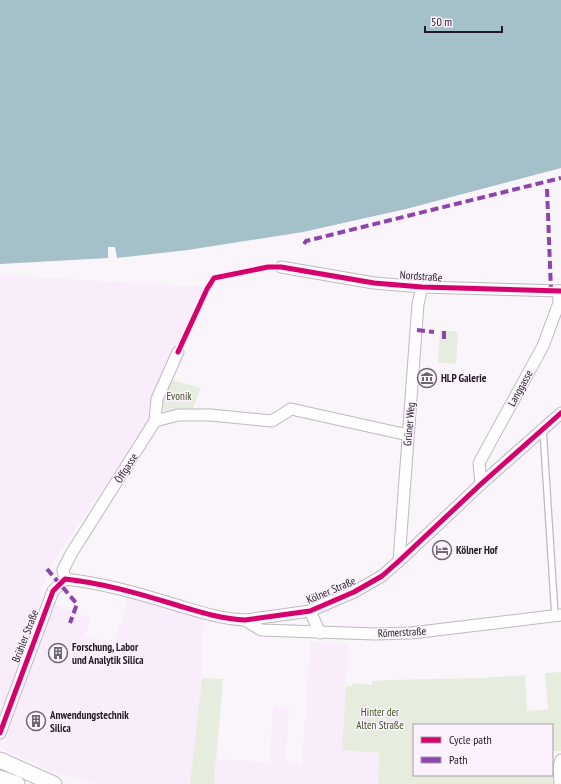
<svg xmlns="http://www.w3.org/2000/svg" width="561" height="784" font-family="'PT Sans Narrow',sans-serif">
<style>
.built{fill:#f9edfc}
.green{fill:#e7edde}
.water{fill:#a4c0c9}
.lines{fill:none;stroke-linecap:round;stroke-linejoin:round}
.lane-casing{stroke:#bfb8c0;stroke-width:8}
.street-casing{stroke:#bfb8c0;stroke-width:13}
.secondary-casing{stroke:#bfb8c0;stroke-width:17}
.lane{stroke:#fefefe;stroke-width:5.5}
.street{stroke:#fefefe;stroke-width:11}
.secondary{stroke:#fefefe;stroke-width:15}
.quiet{stroke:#8e44ad;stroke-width:4;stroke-dasharray:8 4;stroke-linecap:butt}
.cycleway-casing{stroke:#fcf2fe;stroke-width:8}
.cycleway{stroke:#d6006c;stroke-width:5}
.labels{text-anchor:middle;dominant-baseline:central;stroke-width:3;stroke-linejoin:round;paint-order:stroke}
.street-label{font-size:11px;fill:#221923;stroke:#fcf2fe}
.poi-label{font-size:11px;font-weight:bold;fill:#221923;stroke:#fcf2fe;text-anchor:start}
.park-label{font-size:11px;fill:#405524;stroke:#fcf2fe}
</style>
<rect width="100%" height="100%" fill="#faf5fb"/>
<!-- built -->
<g class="built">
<path d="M0,275l203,12 -48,106 -6,31 -99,141 -11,33 52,20 -6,17 29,10 16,-53 74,22 -2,65 -12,105h-95l-39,-11 -56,-25z"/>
<path d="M310,642l39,2 -7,106 37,3 -1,31h-164l3,-25 53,3 3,-56 16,1 -3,56 16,1z"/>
</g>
<!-- green -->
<g class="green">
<path d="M440,330l18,2 -2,32 -18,-2z"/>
<path d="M172,380l29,8 -8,20 -15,1 -12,2 -3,-2 -2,-7z"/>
<path d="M561,672v79h-9v-26h-138v50h138v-9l1,18h-175l1,-31 -37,-3 4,-64h6v-3l20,2v-4l16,-1 94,-2 43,-3 2,36 21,-2 -3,-36z"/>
<path d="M202,678l21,1 -9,105h-24z"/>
</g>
<!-- water -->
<path class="water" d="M0,0h561v168l-155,41 -103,23 -115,18 -71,8 -2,-11h-7v11l-108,6z"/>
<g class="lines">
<defs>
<path id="lane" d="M543,429l12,187"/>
<g id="street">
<path d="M281,267l93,16 48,4 139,4"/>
<path d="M155,421l23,-6h33l61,6 19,-12 117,26"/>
<path d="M481,484l-2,-21 64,-117 16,-43v-12"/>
<path d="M399,561l19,-257 4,-17"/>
<path d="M65,579l-2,-9 8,-16 84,-133 2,-22 21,-47"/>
<path d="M310,611l10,22"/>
<path d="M245,620l16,10 114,4 36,-1 150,-18"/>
<path d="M0,733l53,-142 12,-12c37,4 72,14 108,25 24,7 47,15 72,16l65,-9 44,-19 28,-16 17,-15 82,-77 80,-71"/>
<path d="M560,784l-1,-17 2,-7"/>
</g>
<g id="secondary">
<path d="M0,760l54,24"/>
<path d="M0,778l17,6"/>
</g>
</defs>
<!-- lane casing -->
<use href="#lane" class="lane-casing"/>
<!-- street casing -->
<use href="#street" class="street-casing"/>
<!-- secondary casing -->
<use href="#secondary" class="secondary-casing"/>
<!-- lane -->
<use href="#lane" class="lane"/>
<!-- street -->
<use href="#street" class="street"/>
<!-- secondary -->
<use href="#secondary" class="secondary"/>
<!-- quiet -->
<g class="quiet">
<path d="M547,189l4,102"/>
<path d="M304,244l2,-3 255,-63"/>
<path d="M417,330l17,2"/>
<path d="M444,339v-8"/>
<path d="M47,569l30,35 -7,19"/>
</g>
<defs>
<g id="cycleway">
<path d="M178,352l29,-63 7,-11 54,-11h13l93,16 48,4 139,4"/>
<path d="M0,733l53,-142 12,-12c37,4 72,14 108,25 24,7 47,15 72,16l65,-9 44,-19 28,-16 17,-15 82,-77 80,-71"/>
</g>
</defs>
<!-- cycleway casing -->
<use href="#cycleway" class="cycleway-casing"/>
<!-- cycleway -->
<use href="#cycleway" class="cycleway"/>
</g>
<!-- icons -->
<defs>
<symbol id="museum-ring" viewBox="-11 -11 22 22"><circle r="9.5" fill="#fcf2fe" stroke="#6e666f" stroke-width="1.5"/><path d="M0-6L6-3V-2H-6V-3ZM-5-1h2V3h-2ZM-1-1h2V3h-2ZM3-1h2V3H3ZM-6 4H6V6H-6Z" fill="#6e666f"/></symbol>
<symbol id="hotel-ring" viewBox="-11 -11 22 22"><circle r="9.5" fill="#fcf2fe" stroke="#6e666f" stroke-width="1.5"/><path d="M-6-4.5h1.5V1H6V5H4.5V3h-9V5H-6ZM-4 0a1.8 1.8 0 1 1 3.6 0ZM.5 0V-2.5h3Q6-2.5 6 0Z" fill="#6e666f"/></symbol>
<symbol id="building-ring" viewBox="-11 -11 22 22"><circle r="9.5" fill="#fcf2fe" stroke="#6e666f" stroke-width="1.5"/><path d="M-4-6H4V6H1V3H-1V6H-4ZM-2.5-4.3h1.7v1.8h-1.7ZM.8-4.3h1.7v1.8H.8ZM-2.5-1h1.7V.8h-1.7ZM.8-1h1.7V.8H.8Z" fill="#6e666f"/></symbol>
</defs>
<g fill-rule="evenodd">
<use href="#museum-ring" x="416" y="367" width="22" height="22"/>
<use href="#hotel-ring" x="431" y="539" width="22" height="22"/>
<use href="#building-ring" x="47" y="642" width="22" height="22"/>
<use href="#building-ring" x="25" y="710" width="22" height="22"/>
</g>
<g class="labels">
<!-- street labels -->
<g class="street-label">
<text transform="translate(421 276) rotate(4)">Nordstraße</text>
<text transform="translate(520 388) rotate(-61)">Langgasse</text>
<text transform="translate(409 424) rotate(-85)">Grüner Weg</text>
<text transform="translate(126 468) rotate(-57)">Öffgasse</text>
<text transform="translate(331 590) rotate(-23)">Kölner Straße</text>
<text transform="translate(402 632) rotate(-3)">Römerstraße</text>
<text transform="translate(25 636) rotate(-69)">Brühler Straße</text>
</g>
<!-- poi labels -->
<g class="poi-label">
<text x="441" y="378">HLP Galerie</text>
<text x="456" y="550">Kölner Hof</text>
<text x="72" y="647">Forschung, Labor<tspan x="72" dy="13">und Analytik Silica</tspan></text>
<text x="50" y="715">Anwendungstechnik<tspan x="50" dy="13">Silica</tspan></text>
</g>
<!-- park labels -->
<g class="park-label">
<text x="179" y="396">Evonik</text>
<text x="380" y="712">Hinter der<tspan x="380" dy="13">Alten Straße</tspan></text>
</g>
</g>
<!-- legend -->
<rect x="413" y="724" width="140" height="52" fill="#fcf2fe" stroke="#a59ba6"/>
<rect x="421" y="737" width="20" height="6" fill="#d6006c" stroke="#a59ba6"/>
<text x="449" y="744" font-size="12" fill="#221923">Cycle path</text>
<rect x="421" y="757" width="20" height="6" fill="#8e44ad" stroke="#a59ba6"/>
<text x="449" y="764" font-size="12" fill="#221923">Path</text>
<!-- scale -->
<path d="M425 26v6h77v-6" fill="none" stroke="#221923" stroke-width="2"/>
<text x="431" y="26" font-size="12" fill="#221923" stroke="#fcf2fe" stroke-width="3" paint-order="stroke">50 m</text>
</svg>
